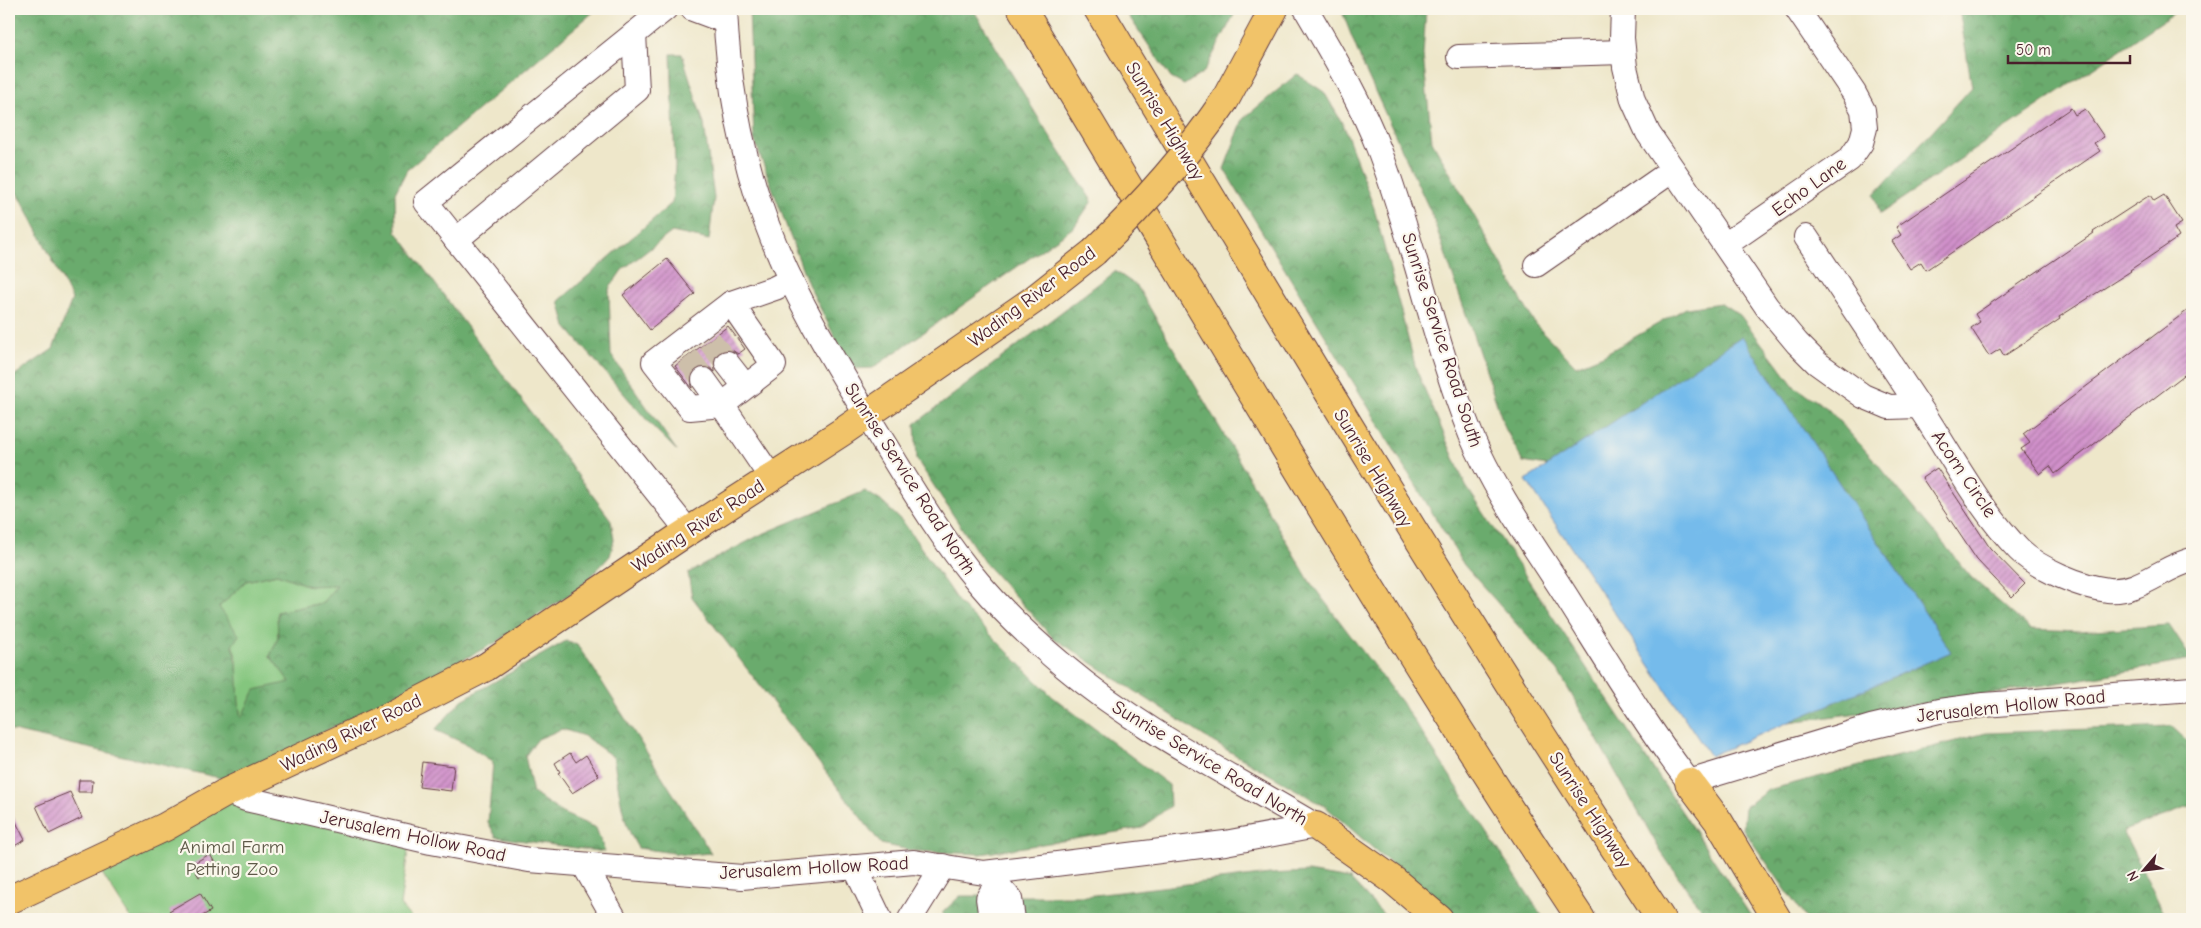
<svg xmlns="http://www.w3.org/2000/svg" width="2201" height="928" font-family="'Comic Neue',sans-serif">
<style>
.green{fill:#84c67e;stroke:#677254}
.forest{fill:url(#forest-crowns);stroke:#5a654c;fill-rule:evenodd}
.water{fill:#74bbeb;stroke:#5f6d8b}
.building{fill:url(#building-hatch)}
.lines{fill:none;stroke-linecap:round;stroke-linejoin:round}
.minor-tunnel{stroke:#cdbfaa;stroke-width:24;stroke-dasharray:24 12;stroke-linecap:butt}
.minor-casing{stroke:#633d43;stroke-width:26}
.major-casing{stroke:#633d43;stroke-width:30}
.highway-casing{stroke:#633d43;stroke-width:30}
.minor{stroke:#fff;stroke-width:24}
.major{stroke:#f1c369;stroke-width:28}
.highway{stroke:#f1c369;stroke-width:28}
.major-bridge-casing{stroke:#633d43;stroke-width:30;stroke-linecap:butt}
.major-bridge{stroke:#f1c369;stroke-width:28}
.labels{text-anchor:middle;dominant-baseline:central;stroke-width:4.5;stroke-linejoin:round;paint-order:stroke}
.street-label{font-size:19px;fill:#4a1f2b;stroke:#fbf7ec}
.park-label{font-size:19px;fill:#5e5948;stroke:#fbf7ec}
</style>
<defs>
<pattern id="forest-crowns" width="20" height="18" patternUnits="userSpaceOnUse" patternTransform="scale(1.25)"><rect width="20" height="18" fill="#6bab6d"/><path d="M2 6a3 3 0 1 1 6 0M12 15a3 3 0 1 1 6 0" fill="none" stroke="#5a8b5a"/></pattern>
<pattern id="building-hatch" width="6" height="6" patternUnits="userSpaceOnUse" patternTransform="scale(1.25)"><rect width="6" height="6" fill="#d090ca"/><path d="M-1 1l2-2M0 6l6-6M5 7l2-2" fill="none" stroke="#ab75a4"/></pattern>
</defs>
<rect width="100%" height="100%" fill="#fbf7ec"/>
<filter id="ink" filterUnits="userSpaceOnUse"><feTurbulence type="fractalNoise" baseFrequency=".02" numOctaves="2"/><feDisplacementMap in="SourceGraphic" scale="10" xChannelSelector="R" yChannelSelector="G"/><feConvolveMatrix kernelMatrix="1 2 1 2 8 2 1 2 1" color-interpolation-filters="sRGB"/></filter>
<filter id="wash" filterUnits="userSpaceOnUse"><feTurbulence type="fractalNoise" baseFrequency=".0096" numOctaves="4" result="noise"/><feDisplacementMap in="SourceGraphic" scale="20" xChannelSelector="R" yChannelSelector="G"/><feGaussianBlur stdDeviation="1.12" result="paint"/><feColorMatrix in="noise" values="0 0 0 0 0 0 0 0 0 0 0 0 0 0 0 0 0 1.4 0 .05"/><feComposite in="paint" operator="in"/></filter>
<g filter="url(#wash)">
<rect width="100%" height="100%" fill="#eee7ca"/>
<!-- green -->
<g class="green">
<path d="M277,574l32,12 29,-2 -16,19 -45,9 1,26 -8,18 20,26 -49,37 -3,-21 -1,-39 -18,-52 27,-26z"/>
<path d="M225,793l185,45 -10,67 12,14h-281l-38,-60z"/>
</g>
<!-- forest -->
<g class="forest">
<path d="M9,9h588l-190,161 -12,23 1,38 215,289 3,20 -4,16 -29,31 -86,56 -256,133 -19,2 -211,-48v-351l44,-30 19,-50 -49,-97 -14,-20zM277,574l32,12 28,-1 -15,18 -45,9 1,26 -8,18 20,26 -35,8 -14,28c-5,-24 0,-49 -9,-72l7,-11 -20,-28 27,-26z"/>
<path d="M749,9h224l66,110 53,82 -18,26 -201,141 -22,1 -43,-85 -54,-145z"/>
<path d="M1124,9h113l-33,63 -20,13 -13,-7z"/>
<path d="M1341,9h85l-3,46 9,86 103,183 41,42 27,-11 83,-47 35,-5 19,12 54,71 33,22 49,54 95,115 59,52 49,2 90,-6 23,35c-156,28 -312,52 -470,70l-152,-260 -47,-8 -18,-34 -73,-213 -70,-152z"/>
<path d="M1959,9h221l-300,205 -6,-19 98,-108z"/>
<path d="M671,54h11l22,70 10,74 -5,42 -37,-8 -50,38 -13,19 2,66 66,96 -26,-26 -85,-98 -7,-26 113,-98 3,-37z"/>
<path d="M1297,74l27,18 20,34 30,82 42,161 50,117 287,433h-45l-47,-67 -103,-181 -94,-106 -240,-396 19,-50z"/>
<path d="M1115,271l22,15 173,296 94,124 140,213h-93l-61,-56 -64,-56 -113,-65 -161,-105 -68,-75 -67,-102 -2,-36z"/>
<path d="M865,491l16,10 23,22 55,80 94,94 116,88 1,21 -28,22 -161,26 -67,-3 -33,-7 -189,-247 -4,-24 72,-38z"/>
<path d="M566,641l11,4 16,23 118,185 -24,2 -49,-7c-18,-29 -18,-58 -25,-91l-29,-21 -22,-7 -24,10 -13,17 8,37 29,20 34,15 9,24 -109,-15 -8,-15 5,-60 -27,-18 -31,-14 27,-30z"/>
<path d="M2171,726l21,19v61l-69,25 44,88h-361l-63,-90 2,-22 23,-17 218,-57z"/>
<path d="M1308,872l42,7 38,40h-440l-6,-6 18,-17h126l184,-22z"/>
</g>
<!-- water -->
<path class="water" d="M1742,336l209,316 -241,104 -184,-276z"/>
<g id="blocks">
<!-- building -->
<g class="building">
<path d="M2071,108l4,7 10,-6 19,28 -10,6 6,8 -174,119 -5,-8 -11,7 -18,-28 9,-6 -5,-8z"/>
<path d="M2150,195l4,6 10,-6 18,28 -8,5 5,9 -49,33 1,1 -72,46 1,2 -33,22 -23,15 -4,-7 -11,7 -18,-28 9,-6 -5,-8 119,-81 -1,-1z"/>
<path d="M667,259l28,35 -45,36 -27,-35z"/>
<path d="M2192,307v62l-137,105 -5,-8 -10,8 -19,-25 9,-6 -7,-9z"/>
<path d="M728,326l17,23 -7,5 -6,-4 -6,-1 -7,3 -5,6 1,14 -6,-5 -6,-1 -7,3 -5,6 1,13 -17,-22z"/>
<path d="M1937,468l53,80 35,36 -13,13 -35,-37 -55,-82z"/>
<path d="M570,753l6,9 10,-7 13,21 -27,17 -14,-20 2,-1 -5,-9z"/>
<path d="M422,762l32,4 -3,25 -32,-4z"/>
<path d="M79,780h14l-1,12h-14z"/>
<path d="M70,792l12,26 -33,16 -13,-28z"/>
<path d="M9,808l16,32 -16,9z"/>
<path d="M210,854l7,13 -18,10 -7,-13z"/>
<path d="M200,893l11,18 -14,8h-23l-5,-8z"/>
</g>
</g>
</g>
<g filter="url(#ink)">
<use href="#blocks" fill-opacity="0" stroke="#633d43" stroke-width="1"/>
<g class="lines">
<!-- minor-tunnel -->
<g class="minor-tunnel">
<path d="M709,340l18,23"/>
<path d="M687,357l17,23"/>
</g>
<defs>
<g id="minor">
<path d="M665,9l-239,193 262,329"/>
<path d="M693,9l32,12"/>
<path d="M725,9c3,72 16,145 41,213 28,76 72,146 114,215 31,50 60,100 98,145 26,31 56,59 87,85 76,64 166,108 251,159"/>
<path d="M1306,9c27,46 55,93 74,143 35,93 54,191 91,283 24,57 62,109 95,161 40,63 78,127 123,186l182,-55 68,-16 45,-6 208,-16"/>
<path d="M1623,9l-1,29 3,29 8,33 15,33 119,174 30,36 20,20 46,33 26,11 29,-1"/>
<path d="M1459,57l164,-5"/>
<path d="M1806,237c39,59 79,118 118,177 30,46 56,96 95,136 19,19 63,37 89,40 32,3 54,-23 84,-30"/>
<path d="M456,240l181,-150 -3,-56"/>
<path d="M1725,245l125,-86 11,-16 4,-15 -2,-18 -9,-17 -57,-84"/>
<path d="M1536,265l137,-95"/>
<path d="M727,363l18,23"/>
<path d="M704,380l18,25 -32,3 -36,-46 77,-59"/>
<path d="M772,479l-50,-74 52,-40 -43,-62 44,-15 16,-8"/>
<path d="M227,792l19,7 185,43 98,18 213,17 172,-15 70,11 241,-30 91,-17"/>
<path d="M584,865l31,54"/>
<path d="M855,867l25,52"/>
<path d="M995,872l2,12 13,15 3,20"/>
<path d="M910,919l33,-53"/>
<path d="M991,919l-3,-21 9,-14"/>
</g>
<g id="major">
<path d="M1225,100l49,-91"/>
<path d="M9,900l156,-73 62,-35 159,-74 100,-51 189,-127 167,-108 190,-131 62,-49"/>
</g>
<g id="highway">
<path d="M1022,9c183,305 363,613 559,910"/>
<path d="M1098,9c183,306 366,612 563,910"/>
<path d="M1689,782l30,40 58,97"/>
<path d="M1316,826l77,54 46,39"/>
</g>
</defs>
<!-- minor casing -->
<use href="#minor" class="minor-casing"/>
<!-- major casing -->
<use href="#major" class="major-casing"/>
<!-- highway casing -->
<use href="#highway" class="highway-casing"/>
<!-- minor -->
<use href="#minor" class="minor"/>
<!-- major -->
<use href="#major" class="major"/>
<!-- highway -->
<use href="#highway" class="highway"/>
<defs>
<path id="major-bridge" d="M1094,252c49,-47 93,-96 131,-152"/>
</defs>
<!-- major-bridge casing -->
<use href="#major-bridge" class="major-bridge-casing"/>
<!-- major-bridge -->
<use href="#major-bridge" class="major-bridge"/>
</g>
</g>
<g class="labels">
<!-- street labels -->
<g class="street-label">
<text transform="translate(1165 121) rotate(59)">Sunrise Highway</text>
<text transform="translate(1809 187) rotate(-36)">Echo Lane</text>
<text transform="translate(1032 297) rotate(-37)">Wading River Road</text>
<text transform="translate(1442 340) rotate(72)">Sunrise Service Road South</text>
<text transform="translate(1373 468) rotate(59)">Sunrise Highway</text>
<text transform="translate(1964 474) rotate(56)">Acorn Circle</text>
<text transform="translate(910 479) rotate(57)">Sunrise Service Road North</text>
<text transform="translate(698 526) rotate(-33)">Wading River Road</text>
<text transform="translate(2011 706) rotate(-6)">Jerusalem Hollow Road</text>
<text transform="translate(351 733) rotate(-26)">Wading River Road</text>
<text transform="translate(1210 763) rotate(31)">Sunrise Service Road North</text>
<text transform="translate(1590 810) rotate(57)">Sunrise Highway</text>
<text transform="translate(413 836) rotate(12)">Jerusalem Hollow Road</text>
<text transform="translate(814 868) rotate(-3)">Jerusalem Hollow Road</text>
</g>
<!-- park labels -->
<g class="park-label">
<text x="232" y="847">Animal Farm<tspan x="232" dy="22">Petting Zoo</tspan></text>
</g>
</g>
<!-- margin -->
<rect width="2201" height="928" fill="none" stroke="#fbf7ec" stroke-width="30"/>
<!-- north arrow -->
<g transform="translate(2144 870) rotate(242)" stroke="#fbf7ec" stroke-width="4" paint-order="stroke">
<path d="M0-4L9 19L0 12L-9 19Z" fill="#4a1f2b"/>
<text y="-8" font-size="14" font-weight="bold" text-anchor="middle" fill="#4a1f2b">N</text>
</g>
<!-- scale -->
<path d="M2008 55v8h122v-8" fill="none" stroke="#4a1f2b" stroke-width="2.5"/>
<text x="2016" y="55" font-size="15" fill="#4a1f2b" stroke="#fbf7ec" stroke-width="4" paint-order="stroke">50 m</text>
</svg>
